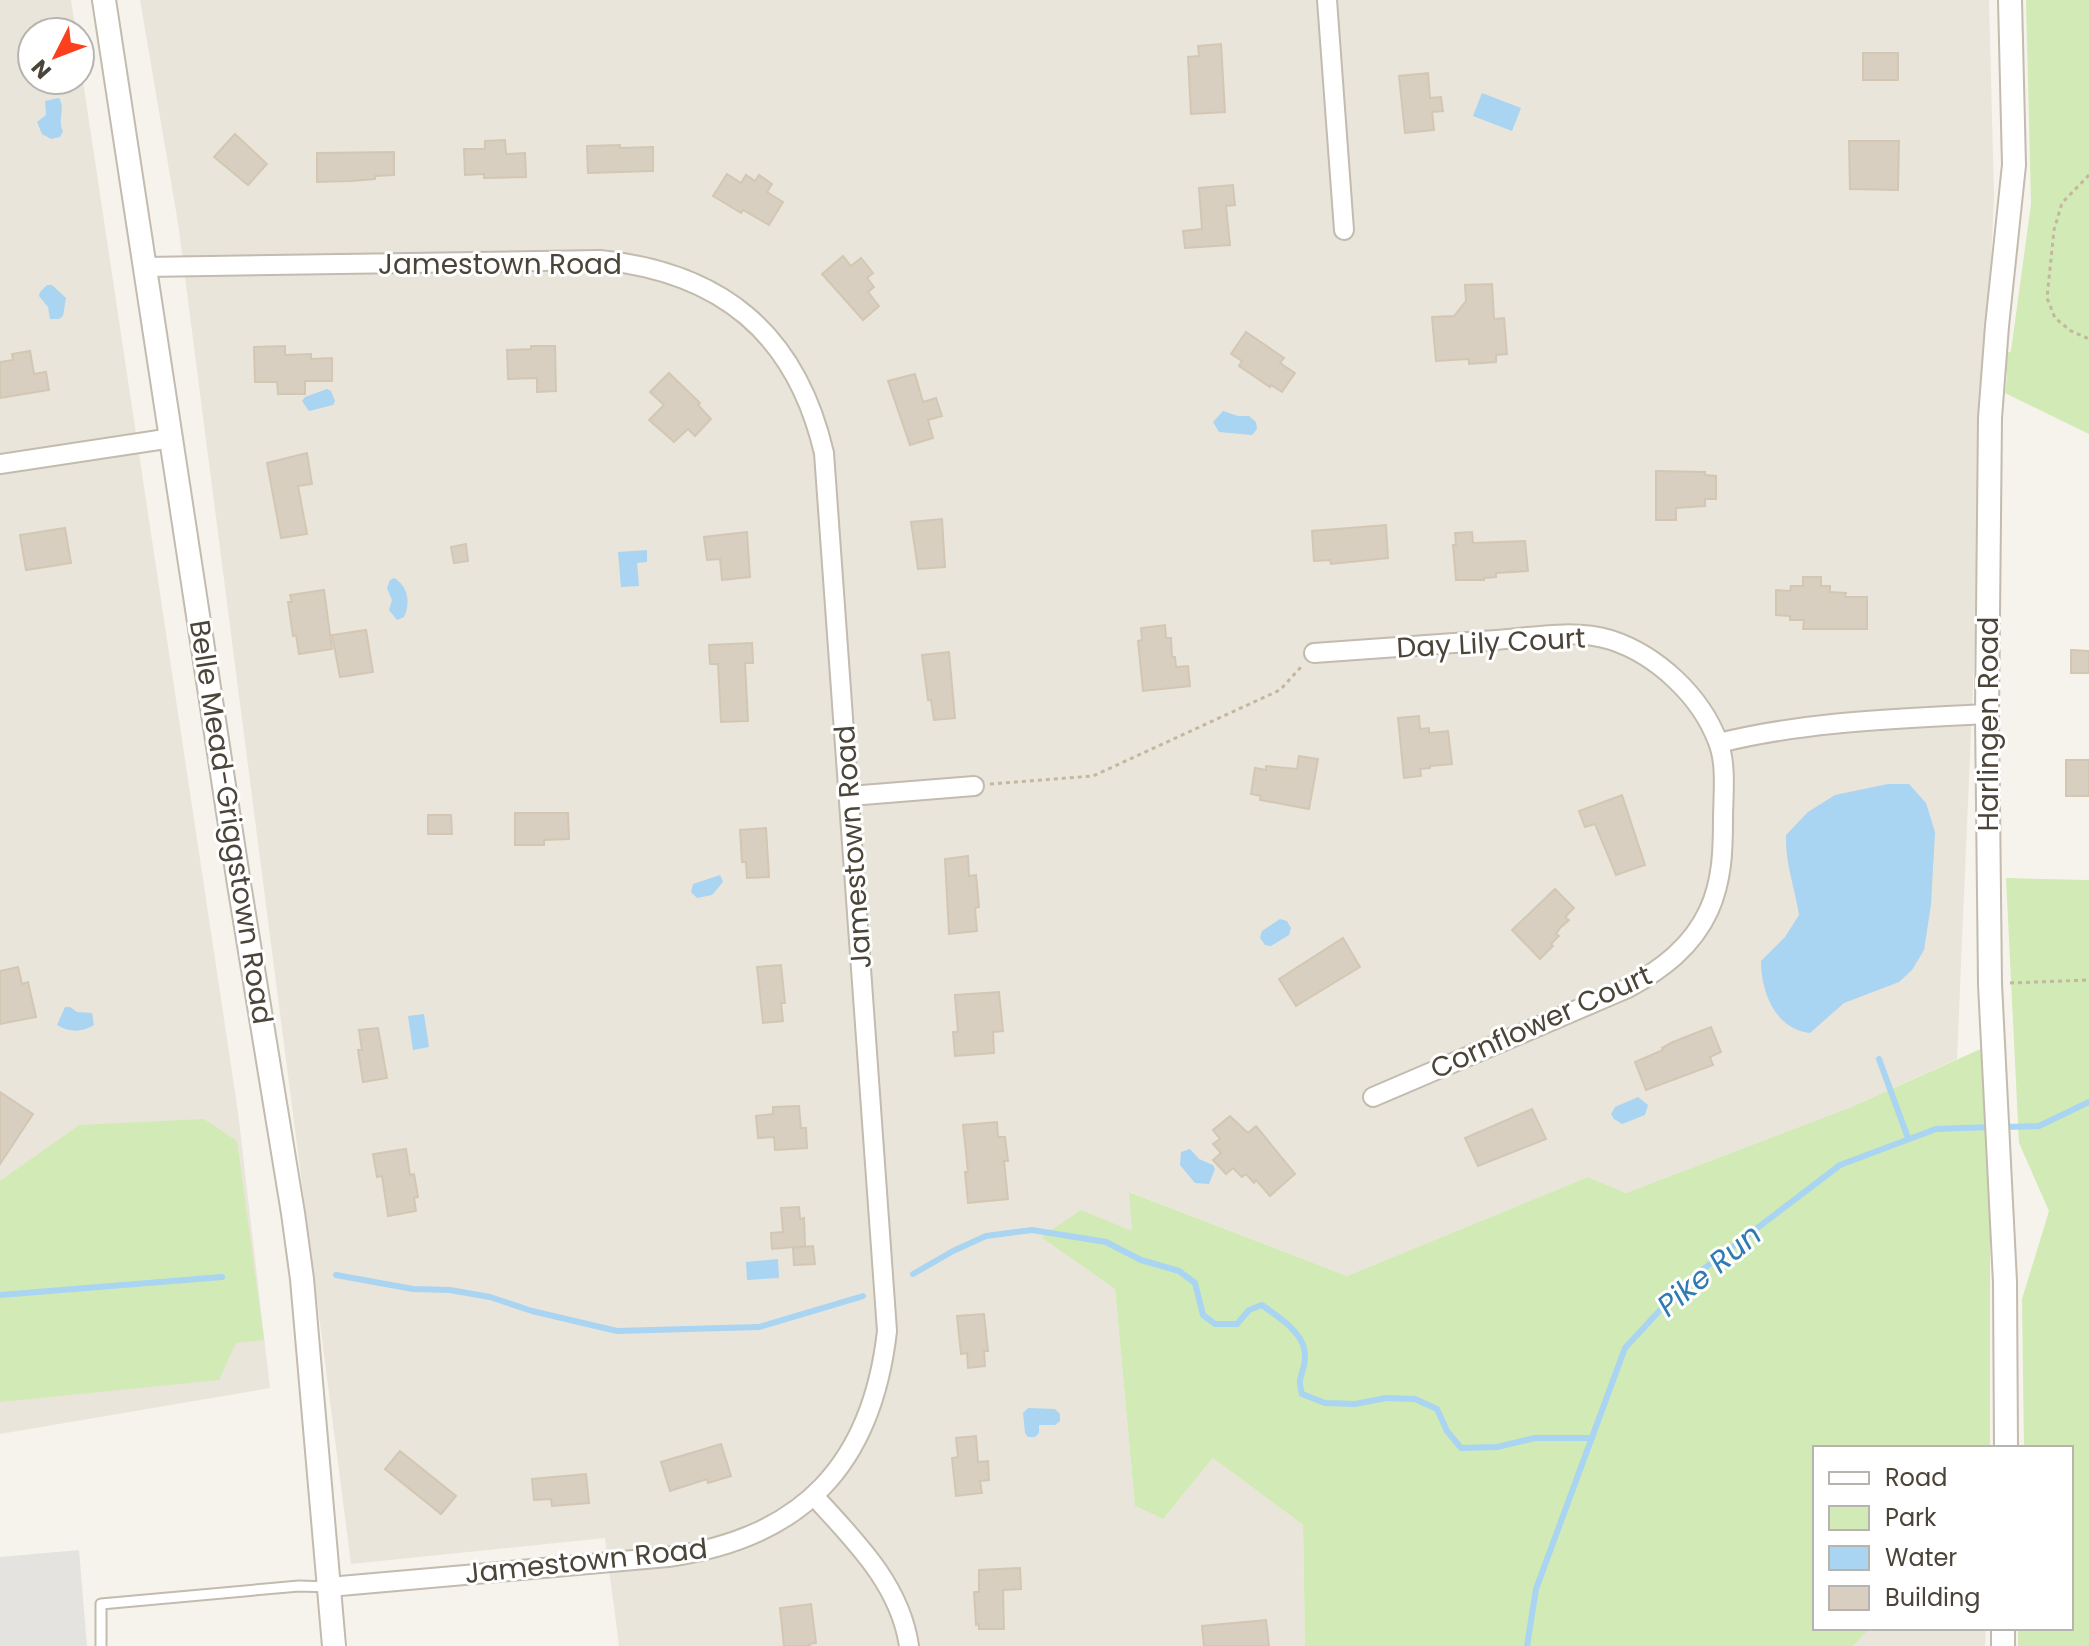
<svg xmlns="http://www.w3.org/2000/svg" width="2089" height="1646" font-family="Poppins,sans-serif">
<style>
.residential{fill:#eae5da}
.green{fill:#d2eab5}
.parking{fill:#e5e3e0}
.water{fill:#a9d4f2}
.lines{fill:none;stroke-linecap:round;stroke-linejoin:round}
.stream{stroke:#a9d4f2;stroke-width:6}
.building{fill:#d8cfc1;stroke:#d3c7b4;stroke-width:2}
.service-casing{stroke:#c2bbae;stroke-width:13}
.minor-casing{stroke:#c2bbae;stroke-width:22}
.tertiary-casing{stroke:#c2bbae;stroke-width:26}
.path{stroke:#c4b79f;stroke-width:3;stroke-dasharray:4 4;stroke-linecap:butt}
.service{stroke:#fff;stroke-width:9}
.minor{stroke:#fff;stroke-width:18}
.tertiary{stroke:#fff;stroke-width:22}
.labels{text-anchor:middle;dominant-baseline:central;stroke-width:6;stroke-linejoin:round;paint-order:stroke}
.street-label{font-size:28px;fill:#4b4439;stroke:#fff}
.water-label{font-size:30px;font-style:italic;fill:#2e7ab2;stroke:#fff}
</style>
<rect width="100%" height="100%" fill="#f6f3ec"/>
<!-- residential -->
<g class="residential">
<path d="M0,0h71l5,32h-44v48h48v-19l158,1051 32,276 -270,46z"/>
<path d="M140,0h1849l5,194 -37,865 -108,49 -223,85 -38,-16 -241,99 -217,-84 2,40 -90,5 73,52 20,217 28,13 50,-61 90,67 2,121h-686l-14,-108 -254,26 -173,-1341z"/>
<path d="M1870,1628h116l-1,18h-132z"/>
</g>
<!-- green -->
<g class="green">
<path d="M2026,0h63v434l-84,-41 2,-17 -4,-20 8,-5 20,-147z"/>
<path d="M2006,878l83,2v766h-71v-18h53v-180h-47l-2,-149 27,-88 -30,-68z"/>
<path d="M1985,1047l5,96v305h-175v180h55l-17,18h-548l-2,-121 -90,-67 -50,61 -28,-13 -20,-217 -74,-52 40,-27 51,21 -3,-39 218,84 241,-99 38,16 223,-85z"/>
<path d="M204,1119l33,22 27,199 -28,3 -17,37 -219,22v-221l79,-56z"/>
</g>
<!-- parking -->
<path class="parking" d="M79,1550l8,96h-87v-89z"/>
<!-- water -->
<g class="water">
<path d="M1482,93l39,15 -9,23 -39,-15z"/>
<path d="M59,98c7,11 -2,22 4,33l-3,6 -9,2 -9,-5 -5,-12 9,-7 -1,-14z"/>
<path d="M47,285h5l14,13 -3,18 -4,3h-9l-2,-12 -9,-11 1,-4z"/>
<path d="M327,389l4,2 4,10 -2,4 -24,6 -7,-10 3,-4z"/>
<path d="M1223,411l15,5h11l7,6 1,7 -5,6 -33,-3 -6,-10z"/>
<path d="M647,550v12l-10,1 2,23 -18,1 -3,-35z"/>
<path d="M394,578c14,8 17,25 10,39l-7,3 -8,-10 3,-10 -5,-12 3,-8z"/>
<path d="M1888,784h21l17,19 9,29 -4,73 -7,45 -12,20 -13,12 -55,21 -34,30c-35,-4 -49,-41 -49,-72l24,-24 14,-22c-4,-27 -14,-52 -13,-80l22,-23 27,-17z"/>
<path d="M720,875l3,7 -11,13 -15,3 -6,-6 2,-8c9,-3 18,-6 27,-9z"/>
<path d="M1280,919l7,2 4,7 -2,7 -18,11 -6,-1 -5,-7 2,-7z"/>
<path d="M65,1007h5l7,5 15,1 2,12c-13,8 -25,7 -37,0z"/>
<path d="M424,1014l5,33 -16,3 -5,-34z"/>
<path d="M1638,1097l10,8 -3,10 -23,9 -8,-5 -3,-5 4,-7z"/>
<path d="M1190,1149l9,10 14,6 2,4 -6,15 -14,-1 -15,-18 1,-13z"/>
<path d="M778,1259l1,19 -32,2 -1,-18z"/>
<path d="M1028,1408l27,1 5,5v7l-5,4h-16v8l-4,4h-7l-3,-4 -2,-20z"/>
</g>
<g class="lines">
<!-- stream -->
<g class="stream">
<path d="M1879,1059l29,79"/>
<path d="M2003,1127l36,-1 50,-24"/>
<path d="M913,1274l40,-23 33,-15 46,-6 74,12 35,18 38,11 16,12 8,32 12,9h22l12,-14 13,-5c17,13 44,28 43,52 0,17 -9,18 -3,37l23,9 30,1 31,-6 29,1 22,10 10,22 14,17 36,-1 38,-9h57"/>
<path d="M336,1275l77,14 37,1 40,7 42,14 85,20 142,-4 104,-31"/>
<path d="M0,1295l222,-18"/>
<path d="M1527,1646l9,-57 89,-241 60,-65 155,-118 96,-36 56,-2"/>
</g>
</g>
<!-- building -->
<g class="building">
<path d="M1221,44l4,68 -34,2 -3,-57 11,-1 -1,-10z"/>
<rect x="1863" y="53" width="35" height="27"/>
<path d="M1428,73l2,25 11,-1 2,14 -11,1 2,18 -29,3 -6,-57z"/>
<path d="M235,134l32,30 -19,21 -34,-28z"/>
<path d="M505,140l1,14 19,-1 1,24 -42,1v-4l-19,1 -1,-26h21v-8z"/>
<path d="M1849,141h50l-1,49 -48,-1z"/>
<path d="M620,145v3l33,-1v24l-65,2 -1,-27z"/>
<path d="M394,152v23l-19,1v3l-24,2 -34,1v-29z"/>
<path d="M727,174l14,9 5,-8 9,6 4,-6 13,9 -5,8 16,10 -14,23 -26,-15 -2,3 -28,-17z"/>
<path d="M1233,185l2,20 -9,1 4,39 -45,3 -2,-17 19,-2 -3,-41z"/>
<path d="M843,256l8,10 10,-8 12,15 -6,5 7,9 -6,5 11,14 -16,14 -41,-46z"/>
<path d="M1492,284l2,35 10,-1 3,36 -11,1v7l-27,2v-5l-33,2 -4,-44 22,-1 12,-15 -1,-16z"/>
<path d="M1246,332l38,26 -4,5 15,10 -13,19 -11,-7 -1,2 -31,-21 3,-5 -11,-7z"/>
<path d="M285,346v9l26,-1v5l21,-1v23h-27v13h-27l-1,-12h-22l-1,-35z"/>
<path d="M531,346h24l1,45 -19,1v-14l-29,1 -1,-29 24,-1z"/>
<path d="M30,351l4,23 12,-2 3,18 -49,8v-36l13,-2 -1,-6z"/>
<path d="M669,373l31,30 -2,2 13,14 -16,17 -7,-7 -14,13 -25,-22 15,-15 -14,-13z"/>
<path d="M915,374l8,28 13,-4 6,18 -14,4 5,18 -23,7 -22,-64z"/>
<path d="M307,453l5,31 -14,2 9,48 -26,4 -14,-75z"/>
<path d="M1656,471l49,1v3l11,1v23h-11v7l-29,2v12h-20z"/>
<path d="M942,519l3,48 -27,2 -7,-47z"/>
<path d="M1386,525l2,33 -57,6 -1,-4 -16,1 -2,-30z"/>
<path d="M65,528l6,35 -45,7 -6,-35z"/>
<path d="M747,532l3,45 -28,3 -2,-21 -13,1 -3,-23z"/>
<path d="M1472,532l1,11 52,-2 3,30 -32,2v4l-12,1v2h-28l-3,-35h3l-1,-12z"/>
<path d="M466,544l2,17 -14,2 -3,-16z"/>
<path d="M1803,577h18v9h9v6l16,1 -1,4h22v32h-64l1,-9h-14v-4l-14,-1v-25l14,1 1,-5h12z"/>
<path d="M324,590l8,59 -33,5 -3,-19 -3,1 -5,-34h4l-2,-7z"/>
<path d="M1165,625l1,13h5l1,19h3l1,10 12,-1 2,20 -47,5 -5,-50 4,-1 -1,-12z"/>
<path d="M366,630l7,42 -33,5 -8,-42z"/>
<path d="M752,643l1,20h-8l3,58 -27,1 -3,-58h-8l-1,-19z"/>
<path d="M2071,650l18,1v22h-18z"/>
<path d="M949,652l6,66 -21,2 -3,-20h-3l-6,-45z"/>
<path d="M1419,716l1,13 9,-1v5l19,-2 4,33 -22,2v2l-10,1 1,7 -17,2 -6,-60z"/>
<path d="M1299,756l19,3 -9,50 -49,-9 1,-4 -10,-2 4,-26 11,2v-4l31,3z"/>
<rect x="2066" y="760" width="23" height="36"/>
<path d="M1622,795l23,70 -29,10 -21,-51 -10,3 -6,-16z"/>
<path d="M515,813h53l1,26 -25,1v5h-29z"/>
<path d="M428,815h23l1,19h-24z"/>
<path d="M766,828l3,49 -22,1 -1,-16h-4l-2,-32z"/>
<path d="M968,856l1,20 7,-1 3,32 -4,1 2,23 -28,3 -4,-75z"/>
<path d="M1555,889l19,19 -9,9 4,3 -9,8 -4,6 3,2 -8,8 2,2 -13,13 -28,-29z"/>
<path d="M1343,938l17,29 -64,39 -17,-27z"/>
<path d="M781,965l4,38h-4l2,18 -20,2 -6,-56z"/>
<path d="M18,967l4,17 6,-2 8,35 -36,7v-53z"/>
<path d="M999,992l4,39 -10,1 1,21 -39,3 -2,-24h5l-3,-37z"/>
<path d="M1711,1027l10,25 -11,5 3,8 -67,25 -11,-28 28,-12 -1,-2 11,-6z"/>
<path d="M378,1028l9,50 -24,4 -5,-32h4l-3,-20z"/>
<path d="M0,1092l33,22 -33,50z"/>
<path d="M799,1106l2,22h5l1,20 -32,2 -1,-13 -16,1 -2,-22 17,-2v-7z"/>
<path d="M1532,1109l14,30 -68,27 -13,-28z"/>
<path d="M1230,1116l18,17 8,-7 39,48 -25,22 -14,-16 -2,3 -8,-9 -4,3 -9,-9 -7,6 -13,-14 8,-7 -8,-9 7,-5 -7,-9z"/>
<path d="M997,1122l1,15h7l3,24h-4l4,38 -40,4 -3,-31h3l-5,-47z"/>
<path d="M406,1149l4,26 4,-1 4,23 -4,1 2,13 -28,5 -6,-40 -5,1 -4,-23z"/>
<path d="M799,1207l1,12 4,-1 1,28 -33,3 -1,-16 12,-1 -2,-24z"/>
<path d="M813,1246l2,18 -21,1 -1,-17z"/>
<path d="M984,1314l4,37h-4l1,15 -17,2 -1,-15 -6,1 -4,-38z"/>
<path d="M976,1436l2,26 10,-1 1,19 -9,1 2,12 -26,3 -4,-38 6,-1 -2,-19z"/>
<path d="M721,1444l10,32 -23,7 -1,-4 -37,12 -9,-29z"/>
<path d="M400,1451l56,45 -15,18 -56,-45z"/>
<path d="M586,1474l3,29 -37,3 -1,-7 -17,1 -2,-21z"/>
<path d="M1020,1568l1,21 -18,1 1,39h-25v-5l-3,1 -2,-33h5v-22z"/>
<path d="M811,1604l5,39 -7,1 1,2h-26l-4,-38z"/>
<path d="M1266,1620l3,26h-65l-2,-20z"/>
</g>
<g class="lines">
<defs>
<path id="service" d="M101,1646v-42l198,-18 30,1"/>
<g id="minor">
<path d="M1327,0l17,230"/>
<path d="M146,267l454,-7c121,12 196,73 224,193l63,878c-15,133 -84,207 -219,226l-339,30"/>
<path d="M0,464l172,-26"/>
<path d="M1314,653c61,-4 121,-9 182,-13 37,-3 79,-11 115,0 46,15 90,56 107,102 9,22 5,54 5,78 0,31 -1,61 -14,90 -17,37 -47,59 -81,78l-255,109"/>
<path d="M1719,743c88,-22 178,-24 268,-29"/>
<path d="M850,796l124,-10"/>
<path d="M814,1496c40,44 86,88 95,150"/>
</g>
<g id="tertiary">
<path d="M104,0l135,884 54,329 9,66 32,367"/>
<path d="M2006,1448l-1,-166 -15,-298 -3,-270 3,-296 7,-92 17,-161 -4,-165"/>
<path d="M2003,1646v-18"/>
</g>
</defs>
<!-- service casing -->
<use href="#service" class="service-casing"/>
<!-- minor casing -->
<use href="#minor" class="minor-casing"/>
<!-- tertiary casing -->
<use href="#tertiary" class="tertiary-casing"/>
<!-- path -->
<g class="path">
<path d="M2089,175l-27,28 -8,27 -7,68 8,20 16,13 18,8"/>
<path d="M990,784l103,-8 187,-86 21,-23"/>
<path d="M2010,983l79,-3"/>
</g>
<!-- service -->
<use href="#service" class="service"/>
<!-- minor -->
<use href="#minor" class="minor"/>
<!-- tertiary -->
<use href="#tertiary" class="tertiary"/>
</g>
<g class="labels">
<!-- street labels -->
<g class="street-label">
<text x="500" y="264">Jamestown Road</text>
<text transform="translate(1491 643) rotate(-3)">Day Lily Court</text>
<text transform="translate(1988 724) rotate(-90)">Harlingen Road</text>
<text transform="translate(231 822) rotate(81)">Belle Mead-Griggstown Road</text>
<text transform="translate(853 847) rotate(-94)">Jamestown Road</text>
<text transform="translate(1541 1022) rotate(-24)">Cornflower Court</text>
<text transform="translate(586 1561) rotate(-6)">Jamestown Road</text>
</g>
<!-- water labels -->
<g class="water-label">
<text transform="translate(1709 1270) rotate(-40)">Pike Run</text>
</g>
</g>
<!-- legend -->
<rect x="1813" y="1446" width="260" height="184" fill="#ffffff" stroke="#b7b4b0" stroke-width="2"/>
<rect x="1829" y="1472" width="40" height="12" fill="#ffffff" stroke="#b7b4b0" stroke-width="2"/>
<text x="1885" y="1486" font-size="24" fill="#4b4439">Road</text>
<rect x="1829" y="1506" width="40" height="24" fill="#d2eab5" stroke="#b7b4b0" stroke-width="2"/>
<text x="1885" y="1526" font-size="24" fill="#4b4439">Park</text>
<rect x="1829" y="1546" width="40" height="24" fill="#a9d4f2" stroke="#b7b4b0" stroke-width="2"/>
<text x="1885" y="1566" font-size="24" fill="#4b4439">Water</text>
<rect x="1829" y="1586" width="40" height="24" fill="#d8cfc1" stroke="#b7b4b0" stroke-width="2"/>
<text x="1885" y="1606" font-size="24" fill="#4b4439">Building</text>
<!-- north arrow -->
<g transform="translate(56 56) rotate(228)"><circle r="38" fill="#ffffff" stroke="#b7b4b0" stroke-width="2"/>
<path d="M0-6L14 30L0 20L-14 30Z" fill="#fc3f1d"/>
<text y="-12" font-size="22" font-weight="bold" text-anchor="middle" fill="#4b4439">N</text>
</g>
</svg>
